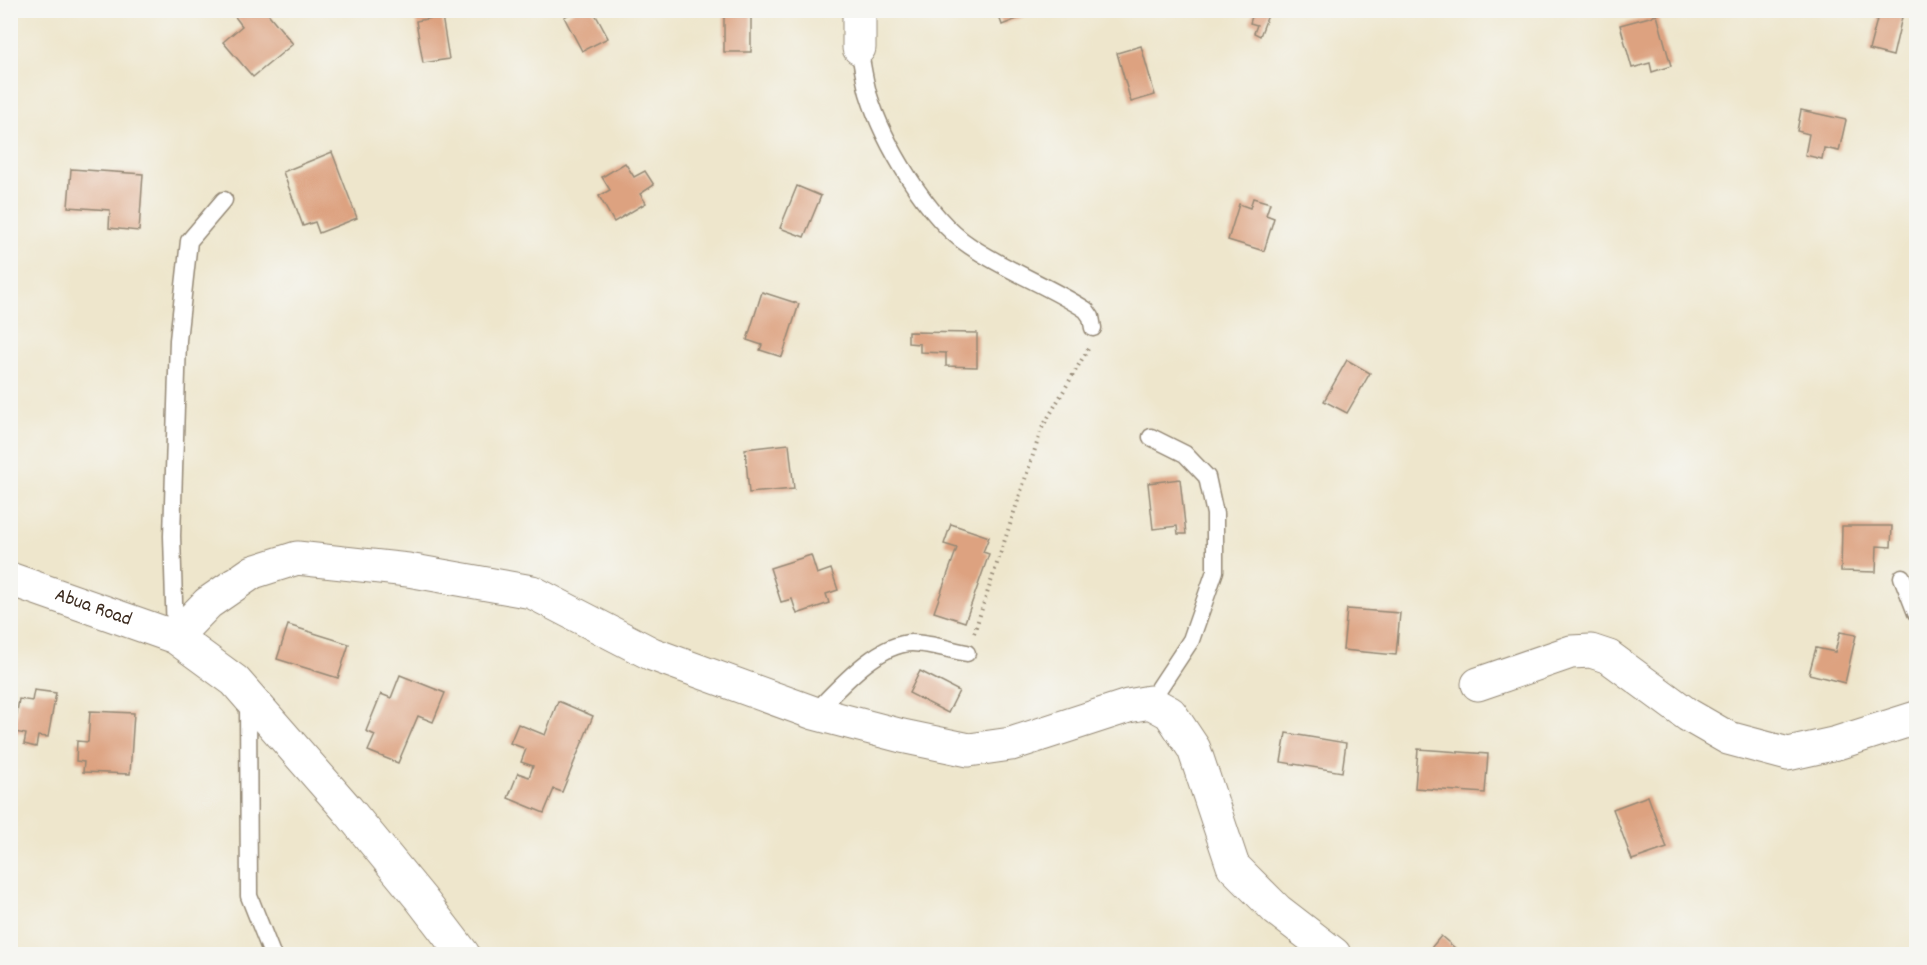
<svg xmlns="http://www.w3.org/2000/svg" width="1927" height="965" font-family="Dekko,sans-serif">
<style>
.building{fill:#dda280}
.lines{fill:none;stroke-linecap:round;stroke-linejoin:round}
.service-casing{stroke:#948875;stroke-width:19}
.minor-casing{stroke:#948875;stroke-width:35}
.path{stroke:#948875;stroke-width:4;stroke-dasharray:1.5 4.5;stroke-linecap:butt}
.service{stroke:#fff;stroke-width:16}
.minor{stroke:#fff;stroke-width:33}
.labels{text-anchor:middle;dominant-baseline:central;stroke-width:4.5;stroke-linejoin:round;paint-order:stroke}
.street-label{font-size:20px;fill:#3b2a1e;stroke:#f6f6f2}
</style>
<rect width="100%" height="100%" fill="#f6f6f2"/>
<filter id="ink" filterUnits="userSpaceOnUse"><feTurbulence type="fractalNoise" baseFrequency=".0167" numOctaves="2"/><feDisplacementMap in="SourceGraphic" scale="12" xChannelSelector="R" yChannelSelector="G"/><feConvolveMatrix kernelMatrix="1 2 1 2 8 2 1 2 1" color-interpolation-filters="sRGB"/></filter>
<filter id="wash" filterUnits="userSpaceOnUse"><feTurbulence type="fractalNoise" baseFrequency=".008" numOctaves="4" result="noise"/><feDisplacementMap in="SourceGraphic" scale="24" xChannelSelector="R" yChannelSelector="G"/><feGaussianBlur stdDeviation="1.35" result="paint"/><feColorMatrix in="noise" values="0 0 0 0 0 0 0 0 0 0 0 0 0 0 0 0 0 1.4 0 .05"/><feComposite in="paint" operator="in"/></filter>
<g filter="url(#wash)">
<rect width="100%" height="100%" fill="#eee6cc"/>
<g id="blocks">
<!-- building -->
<g class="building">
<path d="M230,10h35l28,34 -40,33 -30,-35 19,-16z"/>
<path d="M576,10h17l15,28 -26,13 -18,-34z"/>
<path d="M997,10h40v1l-35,14z"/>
<path d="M1254,10h16l-10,26 -6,-3 3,-8 -7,-2z"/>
<rect x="724" y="11" width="27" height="41"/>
<path d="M1879,12l23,5 -9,39 -24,-6z"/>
<path d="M1657,15l14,51 -19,6 -2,-9 -18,5 -12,-43z"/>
<path d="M442,16l7,43 -26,4 -7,-42z"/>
<path d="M1141,46l14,49 -24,7 -14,-49z"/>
<path d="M1801,110l45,10 -7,31 -15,-3 -2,11 -17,-4 4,-21 -12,-3z"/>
<path d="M332,152l25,66 -38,15 -4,-11 -12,4 -20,-54z"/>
<path d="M625,163l9,14 11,-6 9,14 -14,9 6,9 -32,19 -15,-26 11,-6 -8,-13z"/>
<path d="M71,169l72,5 -4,57 -30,-3 1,-18 -42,-3z"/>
<path d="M797,186l24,10 -17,41 -24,-9z"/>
<path d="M1253,198l17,5 -4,12 8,3 -10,33 -36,-11 11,-36 11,4z"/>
<path d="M762,292l37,12 -17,53 -22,-7 2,-5 -15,-5z"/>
<path d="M908,332l69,1v34l-31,-1v-13l-26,-1v-8l-12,-1z"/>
<path d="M1347,360l23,13 -23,40 -23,-12z"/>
<path d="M789,444l5,45 -45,4 -4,-44z"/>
<path d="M1180,479l6,55h-8l-1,-8 -24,3 -5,-46z"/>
<path d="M951,524l38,13 -6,15 6,2 -24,68 -31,-10 23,-64 -13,-4z"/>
<path d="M1842,526h50l-1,21 -14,-1 -1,26 -35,-1z"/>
<path d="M811,555l6,19 14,-5 7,21 -12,4 3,9 -32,11 -5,-15 -11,3 -11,-34z"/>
<path d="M1347,609l53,4 -4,42 -53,-5z"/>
<path d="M288,625l61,19 -11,34 -61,-19z"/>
<path d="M1840,632l16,3 -11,48 -36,-9 7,-26 19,4z"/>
<path d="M920,671l39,20 -11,22 -39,-20z"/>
<path d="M400,675l45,18 -12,29 -15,-6 -20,47 -30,-12 7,-16 -9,-4 15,-37 10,4z"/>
<path d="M34,690l22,3 -8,44 -10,-1 -2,11 -12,-3 2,-10 -12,-2 5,-33 13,2z"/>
<path d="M558,701l35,15 -31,76 -8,-3 -10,24 -36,-15 10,-25 11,4 4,-11 -12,-4 5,-13 -16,-6 8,-19 27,11z"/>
<path d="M90,711l44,2 -4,61 -47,-2 1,-10 -8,-1 1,-20 11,1z"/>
<path d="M1286,733l60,10 -4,29 -61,-10z"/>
<path d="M1418,749l70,5 -3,39 -70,-5z"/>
<path d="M1648,796l19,52 -35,12 -19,-51z"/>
<path d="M1441,936l21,18h-36z"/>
</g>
</g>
</g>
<g filter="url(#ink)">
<use href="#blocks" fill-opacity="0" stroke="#948875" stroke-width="1.5"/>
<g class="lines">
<defs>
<g id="service">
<path d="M859,48c3,15 5,30 9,45 15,49 59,125 102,153 37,25 79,40 116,64l5,7 2,11"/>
<path d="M1902,577l14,36"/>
<path d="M175,636l-3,-100 6,-196 11,-99 35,-41"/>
<path d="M248,699l1,197 23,58"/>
<path d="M1150,702l41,-62 24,-69v-57l-8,-37 -22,-23 -34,-17"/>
<path d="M814,713c23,-23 63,-70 98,-70 16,0 39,7 55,10"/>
</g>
<g id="minor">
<path d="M859,48v-38"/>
<path id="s1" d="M10,579l165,58 60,44 112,128 74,90 42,55"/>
<path d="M175,637l33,-34 45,-31 44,-14 111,12 124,22 120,62 162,59 88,23 67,14 42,-6 117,-38 22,-4 20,11 24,36 39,117 44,44 57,44"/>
<path d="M1478,684l93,-32 20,-1 18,6 79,58 40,23 60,16 49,-11 79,-25"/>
</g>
</defs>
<!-- service casing -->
<use href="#service" class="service-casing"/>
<!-- minor casing -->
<use href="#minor" class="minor-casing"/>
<!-- path -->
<path class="path" d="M974,633l68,-205 46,-79"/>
<!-- service -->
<use href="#service" class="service"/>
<!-- minor -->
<use href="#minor" class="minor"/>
</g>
</g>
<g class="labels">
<!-- street labels -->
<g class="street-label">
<text stroke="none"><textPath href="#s1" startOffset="88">Abua Road</textPath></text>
</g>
</g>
<!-- margin -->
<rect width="1927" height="965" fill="none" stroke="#f6f6f2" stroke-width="36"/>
</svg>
